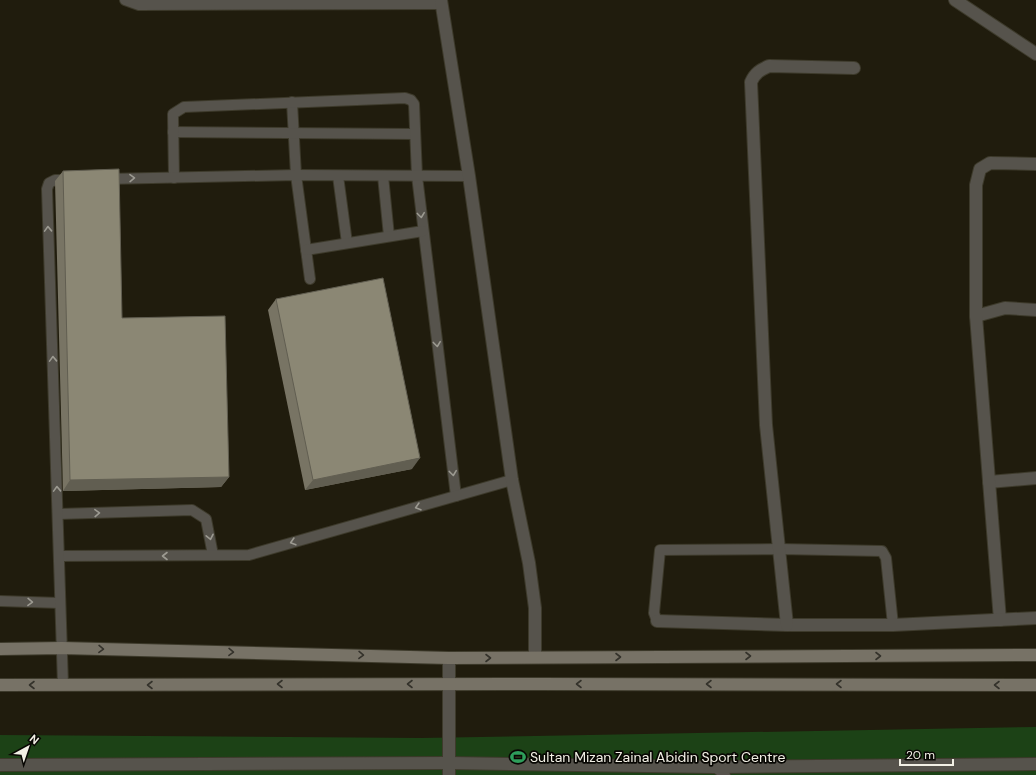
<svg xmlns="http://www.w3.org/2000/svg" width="1036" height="775" font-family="'DM Sans',sans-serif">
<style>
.green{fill:#1c4216}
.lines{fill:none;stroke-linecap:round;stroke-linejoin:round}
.lane-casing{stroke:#3d3a2b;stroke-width:12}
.street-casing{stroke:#3d3a2b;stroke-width:14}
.secondary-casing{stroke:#3d3a2b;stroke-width:14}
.lane{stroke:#56534c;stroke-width:10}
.street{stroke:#56534c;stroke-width:12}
.secondary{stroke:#777266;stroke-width:12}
.wall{fill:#787464}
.shaded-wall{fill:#615e51}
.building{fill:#8b8774;stroke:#615e51}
.oneway{stroke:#9c9a91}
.oneway2{stroke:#34322b}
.labels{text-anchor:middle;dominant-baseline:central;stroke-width:3.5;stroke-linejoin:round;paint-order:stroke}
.poi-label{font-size:14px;fill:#f2f0e5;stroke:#080703;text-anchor:start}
</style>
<rect width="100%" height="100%" fill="#201c0d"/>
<!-- green -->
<path class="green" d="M1036,727v48h-1036v-40l421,3z"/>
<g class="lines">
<defs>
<g id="lane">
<path d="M125,0l14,5 302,-1"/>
<path d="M292,102l4,73 14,104"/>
<path d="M173,132l242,2"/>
<path d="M338,176l9,67"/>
<path d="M383,176l6,60"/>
<path d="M174,178l-1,-64 11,-7 221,-9 6,2 3,4 3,72 39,320"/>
<path d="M106,179l190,-4 173,1"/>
<path d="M306,250l117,-19"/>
<path d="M58,514l134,-4 14,9 7,36"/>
<path d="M59,556l190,-1 263,-75"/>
<path d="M0,601l60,2"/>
<path d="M657,621l-3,-8 6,-63 119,-1 103,2 4,7 7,67"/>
<path d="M63,685l-16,-496 2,-6 6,-3h15"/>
<path d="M715,767l10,8"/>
</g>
<g id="street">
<path d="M441,0l28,176 43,304 17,83 6,45v49"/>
<path d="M955,0l81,54"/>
<path d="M976,316l29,-8 31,2"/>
<path d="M989,482l47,-4"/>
<path d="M1000,620l-24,-304v-131l4,-16 10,-6 46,1"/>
<path d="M657,621l130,4h106l143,-7"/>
<path d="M787,625l-21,-200 -15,-343c4,-9 9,-12 18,-16l85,2"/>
<path d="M0,765l449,-2 266,4 321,-3"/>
<path d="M449,775v-117"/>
</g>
<g id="secondary">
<path d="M0,649l62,-1 387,10 587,-3"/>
<path d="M0,685l535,-1 501,1"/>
</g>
</defs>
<!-- lane casing -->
<use href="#lane" class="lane-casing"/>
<!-- street casing -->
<use href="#street" class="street-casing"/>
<!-- secondary casing -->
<use href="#secondary" class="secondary-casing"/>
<!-- lane -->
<use href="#lane" class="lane"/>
<!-- street -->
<use href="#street" class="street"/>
<!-- secondary -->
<use href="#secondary" class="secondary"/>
</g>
<!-- wall -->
<g class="wall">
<path d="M63,171l59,147 107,159 -8,10 -158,4 -8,-310z"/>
<path d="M276,299l136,170 -107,21 -37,-180z"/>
</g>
<!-- shaded-wall -->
<g class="shaded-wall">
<path d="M420,458l-8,11 -107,21 8,-10z"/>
<path d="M229,477l-8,10 -158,4 7,-11z"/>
</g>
<!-- building -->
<g class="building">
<path d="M119,169l3,149 103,-2 4,161 -159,3 -7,-309z"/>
<path d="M383,278l37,180 -107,22 -37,-181z"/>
</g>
<!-- one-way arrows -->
<defs><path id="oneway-chevron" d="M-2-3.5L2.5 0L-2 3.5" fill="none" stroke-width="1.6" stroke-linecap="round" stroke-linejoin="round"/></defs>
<g class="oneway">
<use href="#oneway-chevron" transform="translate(132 178) rotate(-1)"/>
<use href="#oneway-chevron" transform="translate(421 215) rotate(83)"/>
<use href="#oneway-chevron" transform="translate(48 229) rotate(-92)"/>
<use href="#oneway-chevron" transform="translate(437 344) rotate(83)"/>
<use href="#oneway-chevron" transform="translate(53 359) rotate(-92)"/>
<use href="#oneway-chevron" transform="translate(453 473) rotate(83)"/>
<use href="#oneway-chevron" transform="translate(57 489) rotate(-92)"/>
<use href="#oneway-chevron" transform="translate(418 507) rotate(164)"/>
<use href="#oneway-chevron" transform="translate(97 513) rotate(-2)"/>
<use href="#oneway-chevron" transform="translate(210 537) rotate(78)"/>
<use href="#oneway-chevron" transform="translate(293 542) rotate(164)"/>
<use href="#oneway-chevron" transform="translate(165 556) rotate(180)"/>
<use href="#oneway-chevron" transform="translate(30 602) rotate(1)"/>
</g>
<g class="oneway2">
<use href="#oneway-chevron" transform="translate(101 649) rotate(1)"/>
<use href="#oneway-chevron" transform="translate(231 652) rotate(1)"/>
<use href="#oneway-chevron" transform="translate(361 655) rotate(1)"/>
<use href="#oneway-chevron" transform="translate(748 656)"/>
<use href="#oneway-chevron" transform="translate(878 656)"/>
<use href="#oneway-chevron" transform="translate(618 657)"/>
<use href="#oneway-chevron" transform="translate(488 658)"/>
<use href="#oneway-chevron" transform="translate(280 684) rotate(180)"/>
<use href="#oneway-chevron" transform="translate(410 684) rotate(180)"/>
<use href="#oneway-chevron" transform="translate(579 684) rotate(-180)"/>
<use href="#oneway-chevron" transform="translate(709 684) rotate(-180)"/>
<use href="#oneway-chevron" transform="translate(839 684) rotate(-180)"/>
<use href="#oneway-chevron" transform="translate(32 685) rotate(180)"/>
<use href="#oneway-chevron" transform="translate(150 685) rotate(180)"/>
<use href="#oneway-chevron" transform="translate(997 685) rotate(-180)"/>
</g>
<!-- icons -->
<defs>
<symbol id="stadium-bare" viewBox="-9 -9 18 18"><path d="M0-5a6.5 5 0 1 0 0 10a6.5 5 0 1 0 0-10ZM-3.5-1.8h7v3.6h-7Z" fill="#2e9e5b" stroke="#080703" stroke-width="2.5" paint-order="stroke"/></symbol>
</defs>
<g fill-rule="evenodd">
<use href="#stadium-bare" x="507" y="746" width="22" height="22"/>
</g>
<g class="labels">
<!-- poi labels -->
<g class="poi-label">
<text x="530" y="757">Sultan Mizan Zainal Abidin Sport Centre</text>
</g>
</g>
<!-- north arrow -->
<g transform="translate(28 747) rotate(40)" stroke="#080703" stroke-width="3" paint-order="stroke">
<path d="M0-3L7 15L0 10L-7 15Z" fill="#f2f0e5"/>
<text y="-6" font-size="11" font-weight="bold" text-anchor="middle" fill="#f2f0e5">N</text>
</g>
<!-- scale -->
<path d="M900 759v6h53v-6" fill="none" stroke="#f2f0e5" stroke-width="2"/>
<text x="906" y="759" font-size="12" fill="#f2f0e5" stroke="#080703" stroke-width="3" paint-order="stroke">20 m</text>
</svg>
